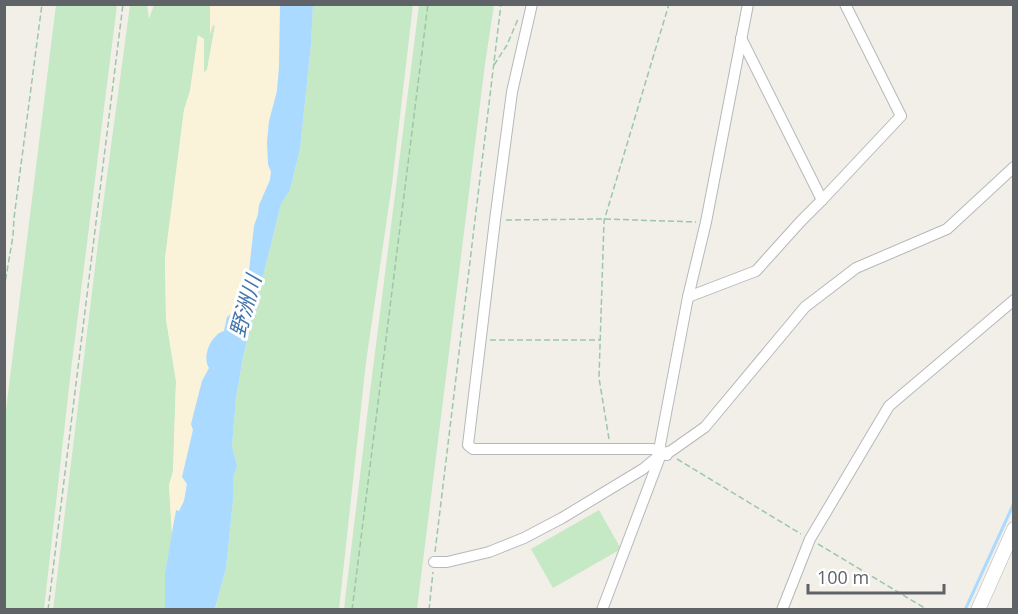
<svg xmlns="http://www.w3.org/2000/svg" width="1018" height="614" font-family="'Open Sans','Noto Sans JP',sans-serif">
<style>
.green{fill:#c5e8c5}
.sand{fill:#fbf3d9}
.water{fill:#aadaff}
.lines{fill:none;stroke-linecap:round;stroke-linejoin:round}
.stream{stroke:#aadaff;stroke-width:3}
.minor-casing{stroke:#b5b8bc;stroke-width:12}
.tertiary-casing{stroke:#b5b8bc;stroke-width:15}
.path{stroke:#9cc7a9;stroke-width:1.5;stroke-dasharray:6 3;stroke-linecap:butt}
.minor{stroke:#fff;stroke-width:10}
.tertiary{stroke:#fff;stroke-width:14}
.labels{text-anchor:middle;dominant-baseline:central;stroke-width:6;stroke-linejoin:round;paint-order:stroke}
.water-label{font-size:21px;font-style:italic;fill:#4174aa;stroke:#fff}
</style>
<rect width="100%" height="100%" fill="#f1efe8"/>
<!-- green -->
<g class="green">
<path d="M56,5h61l-46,365 -27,239h-39v-191z"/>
<path d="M130,5h17l2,14 5,-14h56v26l3,-7 2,1 -8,45 -3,3v-34l-6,-3 -8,55 -6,19 -19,149 1,60 10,62 -3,91 -4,13 3,50 -7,38v36l-112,1 46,-375z"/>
<path d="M313,5h100l-21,179 -26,178 -27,247 -124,1 11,-42 7,-67v-23l4,-12 -5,-20 4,-48 7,-41 38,-153 9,-14 10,-41 11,-105z"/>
<path d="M419,5h75l-9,59 -68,545h-73l26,-217z"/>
<path d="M599,510l22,39 -68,39 -22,-39z"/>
</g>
<!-- sand -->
<path class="sand" d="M210,5h70l-1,62 -11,97 3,8 -1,8 -11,25 -1,9 -4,12 -5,45 -13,39 -9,7 -3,14 -15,37 -7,13 -11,43 2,6 -11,46c7,13 3,23 -3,35l-3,-1 -4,24 -3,-49 4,-13 3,-91 -10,-62 -1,-60 19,-149 6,-19 8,-56 6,4v33l3,-2 8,-44 -2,-1 -3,9z"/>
<!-- water -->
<path class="water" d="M280,5h33l-2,39 -11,105 -10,41 -9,14 -38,153 -7,41 -4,48 5,20 -4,12v23l-7,67 -11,41h-50v-36l11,-63 3,1 5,-10 3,-17 -5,-7 11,-47 -2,-6 11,-43 7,-13c-6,-9 -1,-25 7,-32 2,-3 5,-4 8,-5l3,-14 9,-7 13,-39 5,-45 4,-12 1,-9 11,-25 1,-8 -3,-8 -1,-22 2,-21 8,-30 2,-24z"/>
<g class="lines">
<!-- stream -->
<path class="stream" d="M965,610l49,-107"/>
<defs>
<g id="minor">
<path d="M532,4l-20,88 -17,128 -27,225 5,4h180l8,5 6,1"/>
<path d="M741,38l81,162"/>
<path d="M688,297l68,-26 45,-50 21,-21 79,-84 -56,-112"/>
<path d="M434,562h13l42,-10 35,-14 38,-20 81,-49 18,-15 10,-3 34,-24 100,-120 51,-39 91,-39 67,-62"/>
<path d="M602,610l59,-156 -1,-9 28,-148 18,-75 42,-218"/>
<path d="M782,610l28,-71 79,-133 125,-106"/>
</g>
<path id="tertiary" d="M978,610l36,-81"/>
</defs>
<!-- minor casing -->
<use href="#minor" class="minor-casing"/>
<!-- tertiary casing -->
<use href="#tertiary" class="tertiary-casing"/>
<!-- path -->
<g class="path">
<path d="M494,65l13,-20 11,-26"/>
<path d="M506,220l99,-1 91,3"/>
<path d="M4,289l9,-53 1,-18 28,-214"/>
<path d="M490,340h110"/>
<path d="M609,439l-10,-61 5,-157 65,-217"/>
<path d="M677,459l124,75"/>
<path d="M818,544l110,66"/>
<path d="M435,552l66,-548"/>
<path d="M48,610l75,-606"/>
<path d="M352,610l76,-606"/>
<path d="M429,610l4,-38"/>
</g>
<!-- minor -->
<use href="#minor" class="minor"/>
<!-- tertiary -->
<use href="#tertiary" class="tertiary"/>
</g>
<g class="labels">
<!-- water labels -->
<g class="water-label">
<text transform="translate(245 306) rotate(-74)">野洲川</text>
</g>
</g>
<!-- border -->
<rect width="1018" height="614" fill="none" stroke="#5f6368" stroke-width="12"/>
<!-- scale -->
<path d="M808 584v9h136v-9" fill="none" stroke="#5f6368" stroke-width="3"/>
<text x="817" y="584" font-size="18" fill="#5f6368" stroke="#ffffff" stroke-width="4.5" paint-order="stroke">100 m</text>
</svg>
